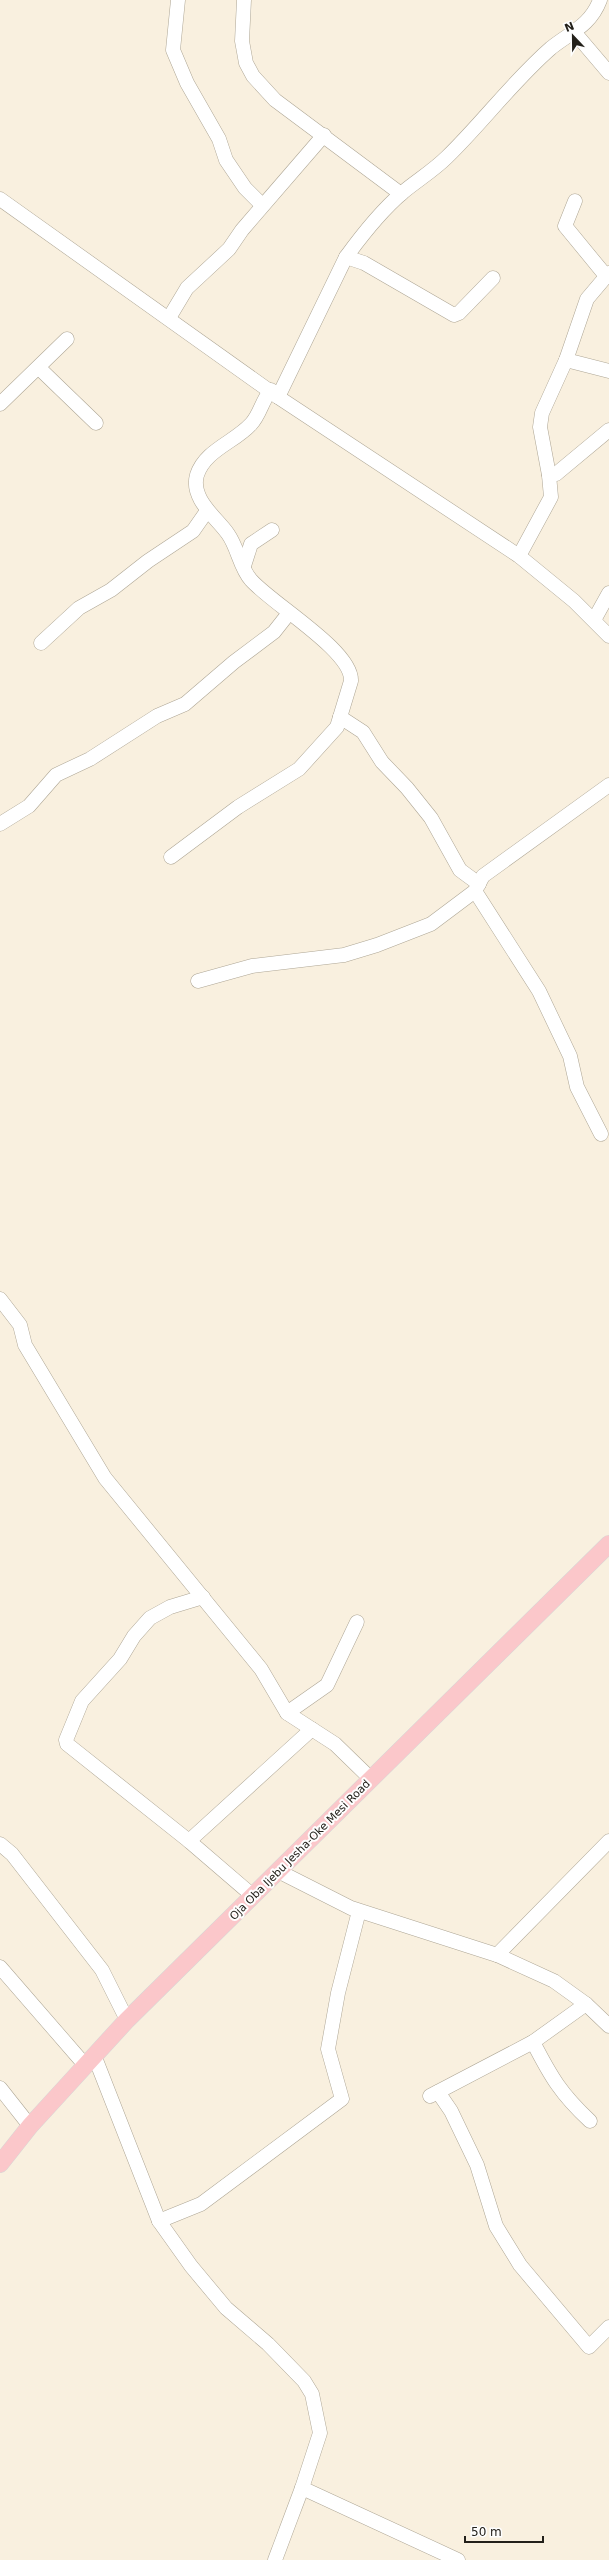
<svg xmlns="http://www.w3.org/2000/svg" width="609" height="2560" font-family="'DejaVu Sans',sans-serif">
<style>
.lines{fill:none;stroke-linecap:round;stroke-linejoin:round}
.minor-casing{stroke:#aea695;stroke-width:15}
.major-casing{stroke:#d7d7d6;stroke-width:18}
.minor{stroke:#fff;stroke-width:14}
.major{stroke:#fbc7ca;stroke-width:17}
.labels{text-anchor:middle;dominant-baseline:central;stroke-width:4;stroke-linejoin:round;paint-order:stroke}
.street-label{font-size:11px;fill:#23201a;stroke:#fefefe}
</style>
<rect width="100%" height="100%" fill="#f9f0df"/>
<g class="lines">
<defs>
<g id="minor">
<path d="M178,0l-5,50 14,33 32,56 7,21 19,28 17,17"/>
<path d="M244,0l-2,41 4,22 7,13 22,24 126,94"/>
<path d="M575,33l34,40"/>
<path d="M0,199l278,198 241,159 55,45 35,35"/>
<path d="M575,201l-10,25 41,50"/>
<path d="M346,257l18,6 90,52 5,-2 34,-35"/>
<path d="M169,318l18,-30 42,-39 13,-19 82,-95"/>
<path d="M566,360l43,11"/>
<path d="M39,368l57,55"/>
<path d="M278,397l68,-140c16,-22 35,-46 56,-64 14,-12 31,-22 45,-36 36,-35 66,-76 104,-109 20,-16 39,-22 49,-48"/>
<path d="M0,404l67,-65"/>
<path d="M549,475l7,-1 53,-44"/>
<path d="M519,556l32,-59 -2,-22 -9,-48 2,-14 24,-53 21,-61 22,-26"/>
<path d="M244,566l7,-22 21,-14"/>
<path d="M594,620l15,-27"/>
<path d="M41,643l38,-35 32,-18 37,-29 45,-30 14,-20"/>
<path d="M340,717l23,15 19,30 25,26 24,30 29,52 19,14"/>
<path d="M0,824l29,-18 27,-31 34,-16 67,-43 28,-12 49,-42 40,-30 15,-19"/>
<path d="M171,857l67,-50 61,-38 38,-42 14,-46c2,-30 -79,-77 -100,-101 -11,-12 -13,-32 -23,-46 -11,-16 -38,-35 -31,-59 8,-25 38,-33 54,-51 9,-9 11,-24 20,-34"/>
<path d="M198,981l54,-15 92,-11 33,-10 54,-21 44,-33"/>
<path d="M601,1134l-24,-47 -7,-31 -31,-65 -64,-100 8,-15 126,-91"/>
<path d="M0,1299l20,26 5,20 80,133 156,191 26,44 48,31 36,35"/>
<path d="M203,1597l-33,10 -20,11 -16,18 -14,23 -38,42 -16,39 1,4 122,97 64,55"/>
<path d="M287,1713l40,-28 30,-63"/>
<path d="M189,1841l123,-112"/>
<path d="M0,1844l12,10 90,116 25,50"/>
<path d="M278,1871l73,37 146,47 112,-114"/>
<path d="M497,1955l57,26 32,23 23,22"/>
<path d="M0,1967l85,98"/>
<path d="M533,2042c18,35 28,52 57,79"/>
<path d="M94,2055l65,166 32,45 35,42 42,36 36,37 8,13 8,39 -18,55 156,72"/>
<path d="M0,2088l30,38"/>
<path d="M438,2092l13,19 26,54 19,61 24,39 69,82 20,-20"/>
<path d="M430,2096l103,-54 53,-38"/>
<path d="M159,2221l42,-17 141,-105 -14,-50 10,-56 21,-82"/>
<path d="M275,2560l27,-72"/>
</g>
<path id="major" d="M0,2164l30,-38 97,-106 482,-476"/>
</defs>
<!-- minor casing -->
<use href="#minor" class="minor-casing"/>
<!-- major casing -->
<use href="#major" class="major-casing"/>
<!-- minor -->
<use href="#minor" class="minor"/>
<!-- major -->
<use href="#major" class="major"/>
</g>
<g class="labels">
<!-- street labels -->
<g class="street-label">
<text transform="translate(300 1850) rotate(-45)">Oja Oba Ijebu Jesha-Oke Mesi Road</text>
</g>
</g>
<!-- north arrow -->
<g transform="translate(573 36) rotate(338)" stroke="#fefefe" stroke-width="3" paint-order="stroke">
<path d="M0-3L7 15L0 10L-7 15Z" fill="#23201a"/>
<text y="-6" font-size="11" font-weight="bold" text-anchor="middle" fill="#23201a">N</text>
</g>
<!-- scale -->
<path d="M465 2536v6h78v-6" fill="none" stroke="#23201a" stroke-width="2"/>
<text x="471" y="2536" font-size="12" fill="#23201a" stroke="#fefefe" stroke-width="3" paint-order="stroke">50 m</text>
</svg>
